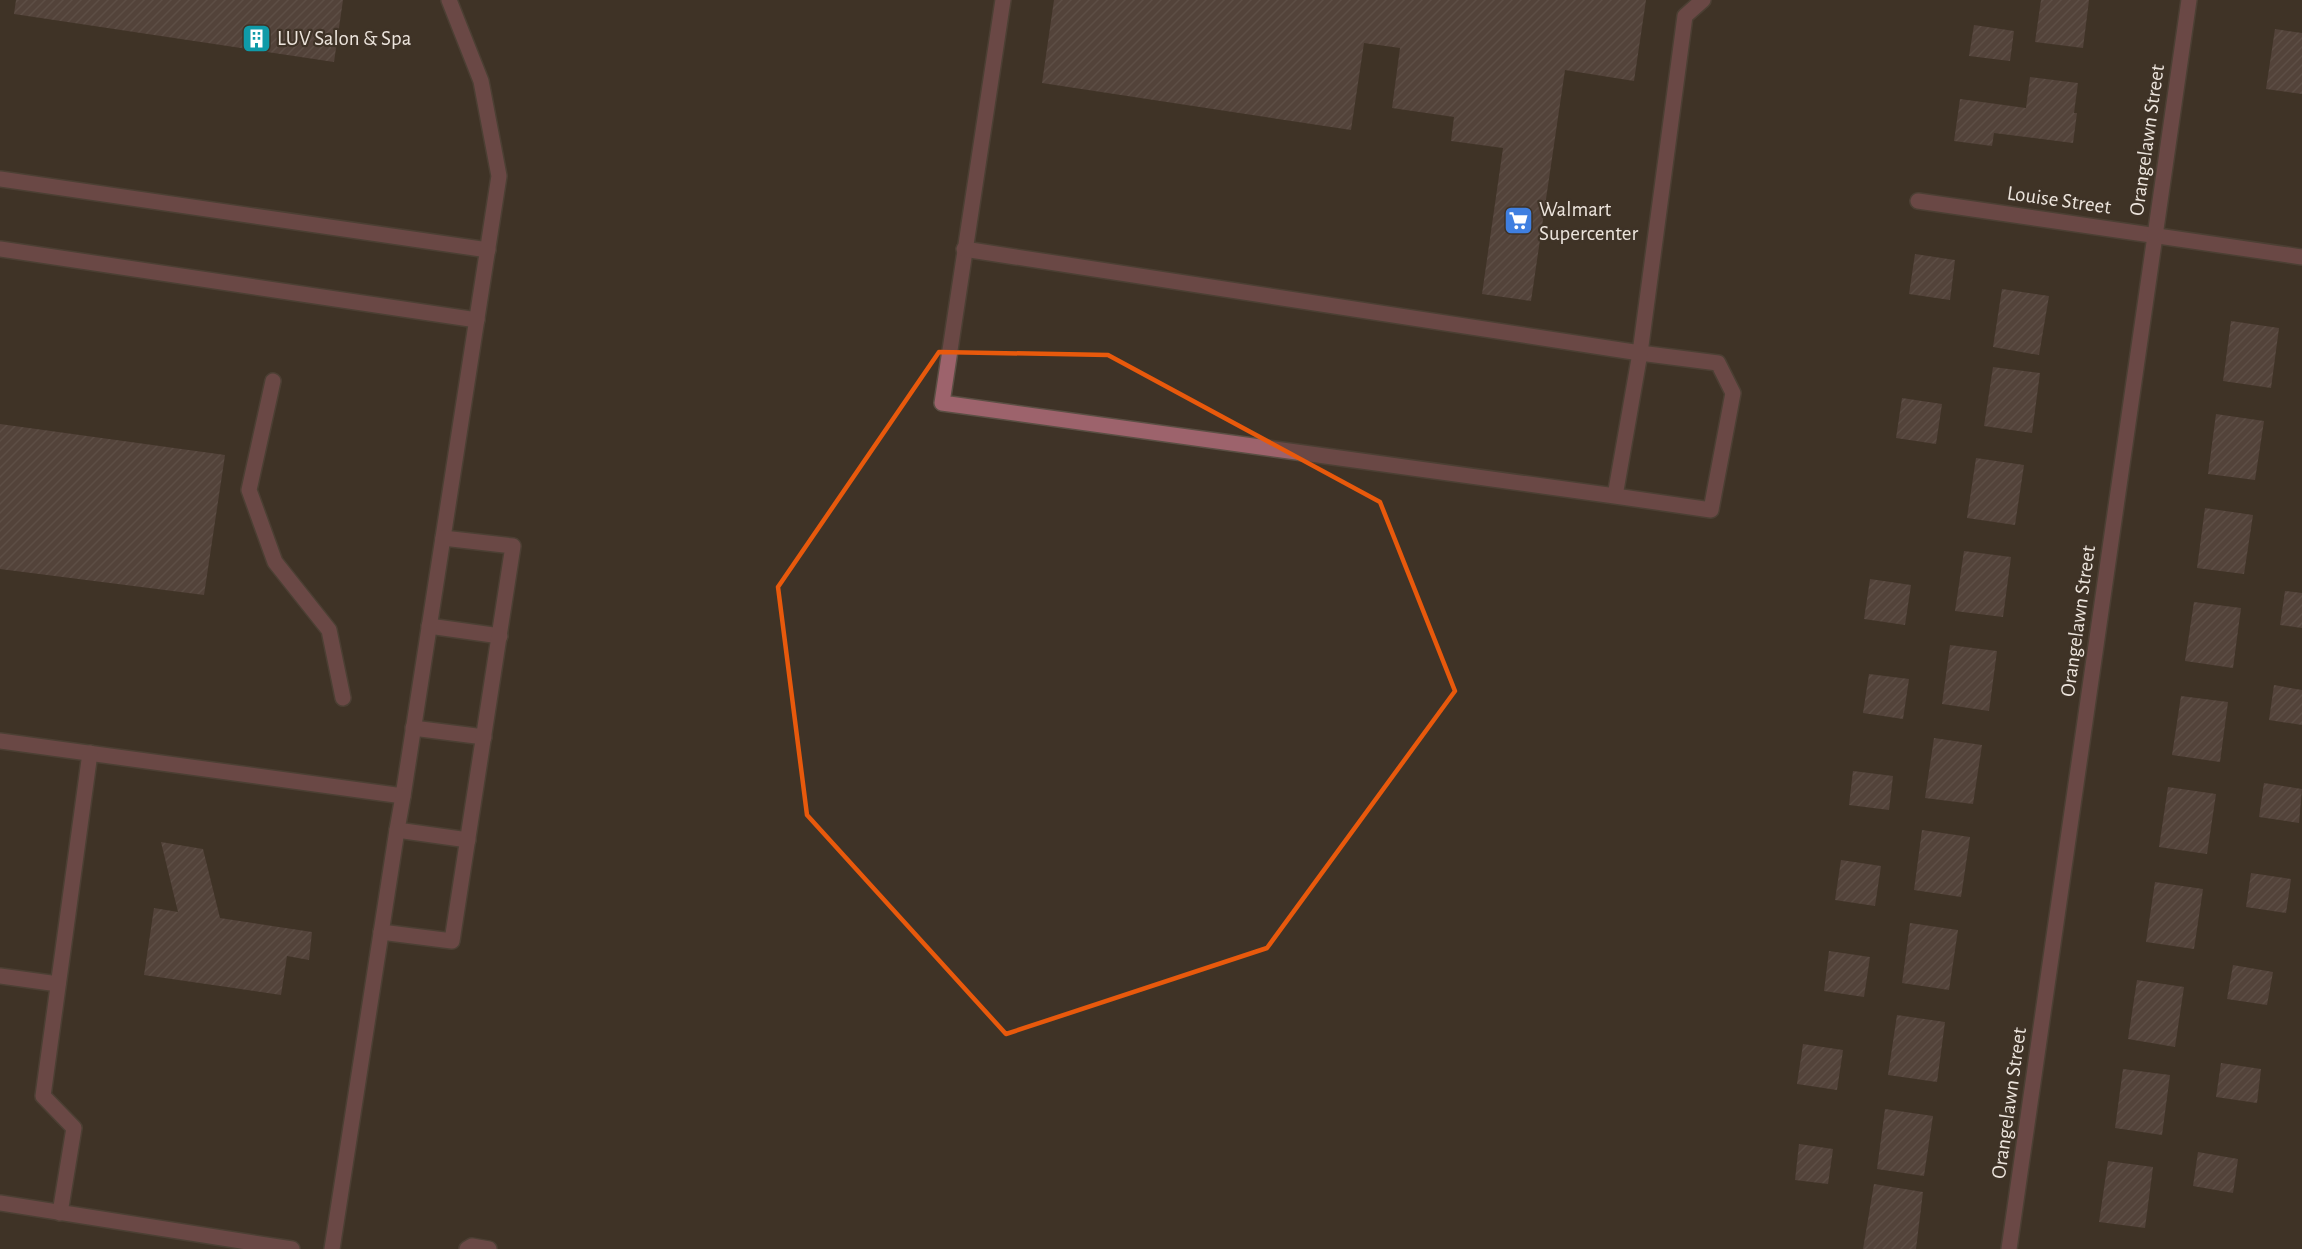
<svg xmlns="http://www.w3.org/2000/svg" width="2302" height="1249" font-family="'Alegreya Sans',sans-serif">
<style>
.building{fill:url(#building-hatch)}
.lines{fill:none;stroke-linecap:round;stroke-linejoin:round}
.minor-casing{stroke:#5b4f44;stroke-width:18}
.minor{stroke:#9d636c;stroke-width:15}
.marked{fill:none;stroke:#e8590c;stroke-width:4.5;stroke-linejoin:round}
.labels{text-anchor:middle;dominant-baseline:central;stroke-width:4.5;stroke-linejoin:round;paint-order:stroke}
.poi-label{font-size:21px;fill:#ece4dc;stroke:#3f3327;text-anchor:start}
.street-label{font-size:21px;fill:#ece4dc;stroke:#3f3327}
</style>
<defs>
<pattern id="building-hatch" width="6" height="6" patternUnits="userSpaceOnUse" patternTransform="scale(1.5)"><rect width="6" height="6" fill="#6b5753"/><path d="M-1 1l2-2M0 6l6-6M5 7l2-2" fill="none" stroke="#806f6b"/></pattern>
</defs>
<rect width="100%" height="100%" fill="#3f3327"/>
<!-- building -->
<g class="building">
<path d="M16,0h327l-9,62 -320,-48z"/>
<path d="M1054,0h592l-12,81 -69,-11 -34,231 -49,-7 21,-146 -52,-7 3,-24 -62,-9 8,-60 -36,-5 -13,87 -309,-47z"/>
<path d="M2041,0h48l-6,48 -48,-6z"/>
<path d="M1974,25l40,6 -4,30 -41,-5z"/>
<path d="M2275,29l27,4v61l-36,-5z"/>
<path d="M2030,77l48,6 -4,30h3l-4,30 -79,-10 -2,13 -38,-5 6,-42 66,9z"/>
<path d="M1915,254l40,6 -5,40 -41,-6z"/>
<path d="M2002,289l47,7 -10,59 -46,-8z"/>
<path d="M2231,321l48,7 -8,60 -48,-7z"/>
<path d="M1993,367l47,6 -8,60 -48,-7z"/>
<path d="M1902,398l40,6 -6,40 -40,-6z"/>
<path d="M2216,414l48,7 -9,59 -47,-6z"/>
<path d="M0,424l225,31 -21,140 -204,-26z"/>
<path d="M1976,458l48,7 -9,60 -48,-7z"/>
<path d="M2205,508l48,7 -9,59 -47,-6z"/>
<path d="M1964,551l47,6 -8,60 -48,-6z"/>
<path d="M1870,579l41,6 -6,40 -41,-6z"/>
<path d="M2285,591l17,2v35l-22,-3z"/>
<path d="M2194,602l47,6 -8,60 -48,-7z"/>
<path d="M1950,645l47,6 -8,60 -47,-7z"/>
<path d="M1869,674l40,5 -6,40 -40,-6z"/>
<path d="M2274,685l28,5v35l-33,-5z"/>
<path d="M2181,696l47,6 -8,60 -48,-7z"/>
<path d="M1934,738l48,7 -9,59 -48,-6z"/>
<path d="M1853,771l40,5 -4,34 -40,-5z"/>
<path d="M2264,783l38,6 -3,34 -40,-6z"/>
<path d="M2168,787l48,7 -9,60 -48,-7z"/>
<path d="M1922,830l48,7 -9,60 -47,-7z"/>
<path d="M161,842l42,7 17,69 92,14 -3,28 -22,-4 -6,39 -137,-20 10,-67 24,4z"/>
<path d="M1841,860l40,6 -6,40 -40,-6z"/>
<path d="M2251,873l40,6 -5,34 -40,-6z"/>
<path d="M2155,882l48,7 -9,60 -48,-7z"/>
<path d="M1910,923l48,7 -9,60 -47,-7z"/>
<path d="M1829,951l41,6 -6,40 -40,-6z"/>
<path d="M2233,965l40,7 -6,33 -40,-6z"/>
<path d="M2137,980l47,7 -9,60 -47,-8z"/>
<path d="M1897,1015l48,7 -8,60 -49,-7z"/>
<path d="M1803,1044l40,6 -6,40 -40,-6z"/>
<path d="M2221,1063l40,6 -4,34 -41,-6z"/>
<path d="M2123,1069l47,6 -8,60 -47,-7z"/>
<path d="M1885,1109l48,7 -9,60 -47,-7z"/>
<path d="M1799,1144l34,5 -5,35 -33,-4z"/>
<path d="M2198,1152l40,7 -5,34 -40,-7z"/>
<path d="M2108,1161l45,6 -8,61 -46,-6z"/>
<path d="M1874,1184l49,8 -7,57h-53z"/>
</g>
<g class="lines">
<defs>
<g id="minor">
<path d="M1003,0l-61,403 673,93 25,-143 78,10 15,30 -22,117 -96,-14"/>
<path d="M0,179l488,71"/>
<path d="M1918,201l384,56"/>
<path d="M0,249l477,71"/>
<path d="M964,249l676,104 45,-337 18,-16"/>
<path d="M273,381l-24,109 26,72 54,68 14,68"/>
<path d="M429,626l71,10"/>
<path d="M413,728l71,9"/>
<path d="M0,741l403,55 96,-620 -18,-95 -32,-81"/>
<path d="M403,796l-6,34 71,10"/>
<path d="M381,932l71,9 61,-395 -70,-8"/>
<path d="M0,976l58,8"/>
<path d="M0,1203l292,46"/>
<path d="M60,1213l14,-85 -31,-32 47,-343"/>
<path d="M332,1249l65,-419"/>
<path d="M467,1249l5,-3 17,3"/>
<path d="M2009,1249l180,-1249"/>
</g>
</defs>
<!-- minor casing -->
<use href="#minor" class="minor-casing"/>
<!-- minor -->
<use href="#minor" class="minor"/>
</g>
<!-- marked area -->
<path d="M0 0H2302V1249H0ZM939,352l169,3 272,147 75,189 -188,257 -261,86 -199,-219 -29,-228z" fill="#3f3327" fill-opacity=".55" fill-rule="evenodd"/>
<path class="marked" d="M939,352l169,3 272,147 75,189 -188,257 -261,86 -199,-219 -29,-228z"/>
<!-- icons -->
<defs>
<symbol id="building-square" viewBox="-11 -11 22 22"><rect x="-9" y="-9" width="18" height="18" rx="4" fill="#0f9aa8" stroke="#3f3327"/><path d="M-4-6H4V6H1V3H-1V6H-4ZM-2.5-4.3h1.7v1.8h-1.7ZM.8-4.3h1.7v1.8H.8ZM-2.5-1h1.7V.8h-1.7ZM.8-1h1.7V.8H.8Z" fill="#fff"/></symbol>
<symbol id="supermarket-square" viewBox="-11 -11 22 22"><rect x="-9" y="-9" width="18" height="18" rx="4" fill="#3f7fe0" stroke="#3f3327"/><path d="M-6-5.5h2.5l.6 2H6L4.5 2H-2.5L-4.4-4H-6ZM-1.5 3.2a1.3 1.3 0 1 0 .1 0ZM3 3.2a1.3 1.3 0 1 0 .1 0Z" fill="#fff"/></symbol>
</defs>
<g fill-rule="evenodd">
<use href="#building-square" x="240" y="22" width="33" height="33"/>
<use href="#supermarket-square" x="1502" y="204" width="33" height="33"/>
</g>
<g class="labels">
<!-- poi labels -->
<g class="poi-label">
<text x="277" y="38">LUV Salon &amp; Spa</text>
<text x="1539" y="209">Walmart<tspan x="1539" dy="24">Supercenter</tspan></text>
</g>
<!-- street labels -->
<g class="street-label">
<text transform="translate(2147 140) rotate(-82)">Orangelawn Street</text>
<text transform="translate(2059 200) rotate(8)">Louise Street</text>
<text transform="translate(2078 621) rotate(-82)">Orangelawn Street</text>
<text transform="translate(2009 1103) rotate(-82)">Orangelawn Street</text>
</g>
</g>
</svg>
